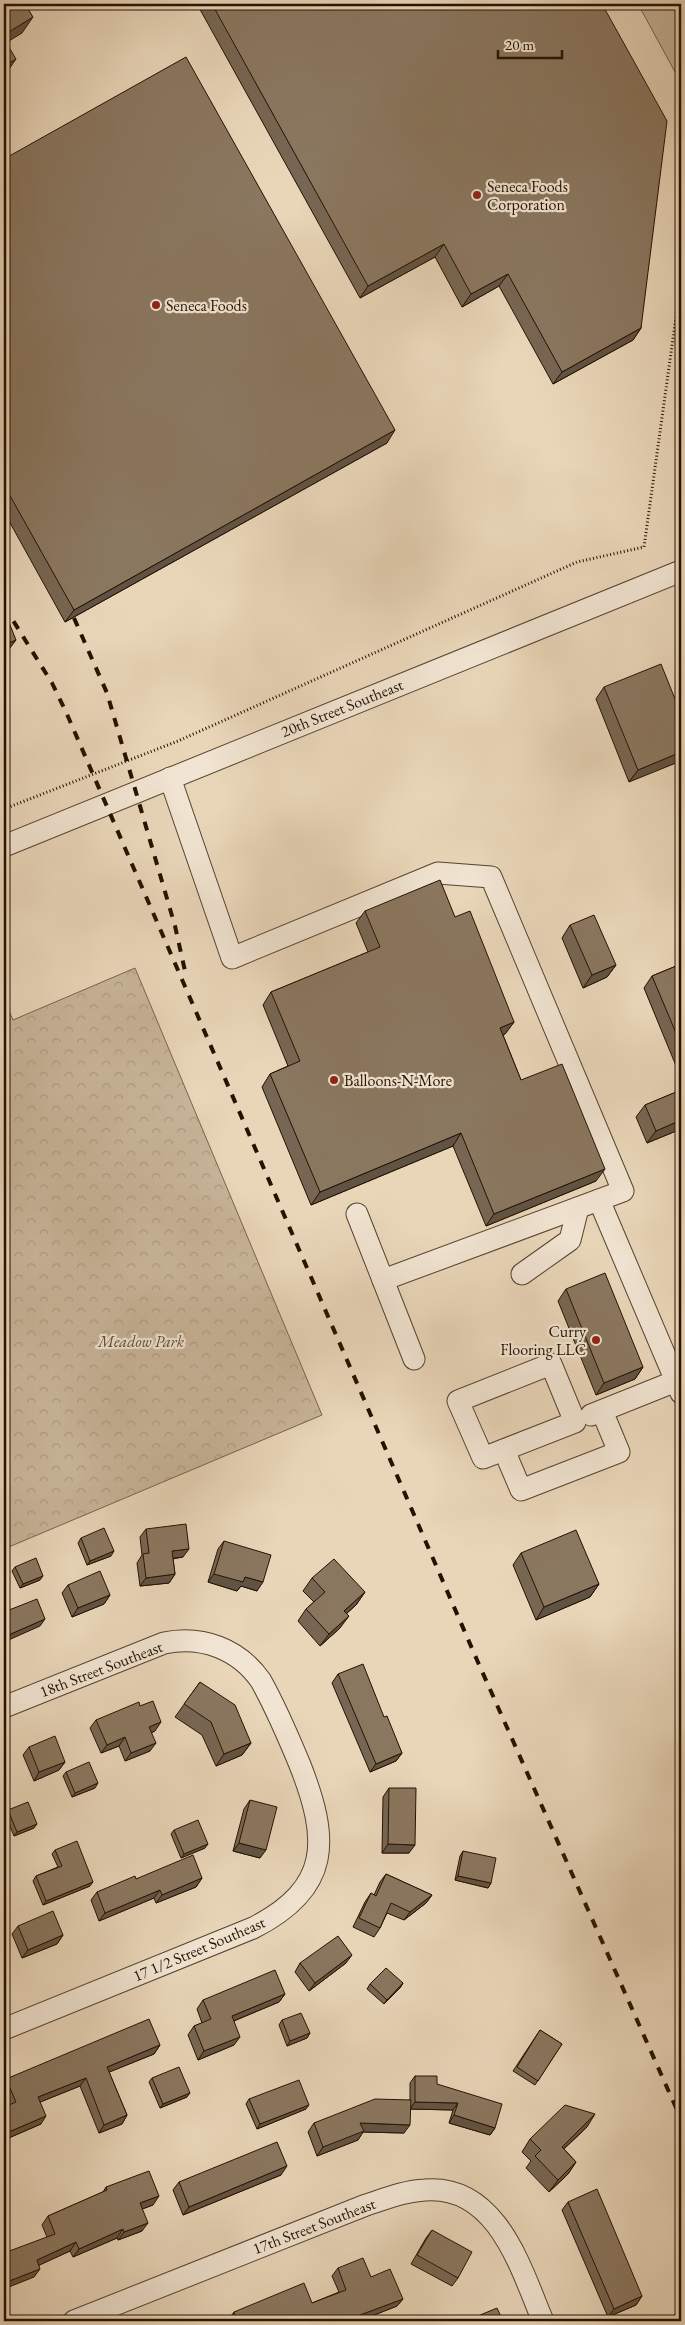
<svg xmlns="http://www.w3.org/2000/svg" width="685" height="2325" font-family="'EB Garamond',serif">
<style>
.grass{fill:#c8b59a;stroke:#76634d}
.park{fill:url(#park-crowns);stroke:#76634d}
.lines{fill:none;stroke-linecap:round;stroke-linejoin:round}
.minor-casing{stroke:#55422e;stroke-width:23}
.path{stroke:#241100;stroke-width:3;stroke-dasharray:1 2.5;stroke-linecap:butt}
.minor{stroke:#f1e4d2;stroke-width:21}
.rail{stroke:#241100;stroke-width:4;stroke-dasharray:9 9;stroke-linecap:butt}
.wall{fill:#776653;stroke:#241100}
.shaded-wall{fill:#615343;stroke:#241100}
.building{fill:#8a7760;stroke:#241100}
.poi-dot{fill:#8f2418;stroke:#f1e4d2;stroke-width:2}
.labels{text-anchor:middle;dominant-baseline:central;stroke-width:4.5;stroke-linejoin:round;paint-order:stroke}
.poi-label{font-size:16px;fill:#241100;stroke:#f1e4d2;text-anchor:start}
.street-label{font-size:16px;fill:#241100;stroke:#f1e4d2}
.park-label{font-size:16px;font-style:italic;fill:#5d4a36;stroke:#f1e4d2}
</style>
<defs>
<pattern id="park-crowns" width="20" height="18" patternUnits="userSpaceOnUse" patternTransform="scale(1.25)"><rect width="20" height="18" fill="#c8b59a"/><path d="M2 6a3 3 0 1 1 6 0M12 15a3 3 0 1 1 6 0" fill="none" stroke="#ac9b83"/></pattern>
</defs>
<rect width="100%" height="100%" fill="#e9d6b9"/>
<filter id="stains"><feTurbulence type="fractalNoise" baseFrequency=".004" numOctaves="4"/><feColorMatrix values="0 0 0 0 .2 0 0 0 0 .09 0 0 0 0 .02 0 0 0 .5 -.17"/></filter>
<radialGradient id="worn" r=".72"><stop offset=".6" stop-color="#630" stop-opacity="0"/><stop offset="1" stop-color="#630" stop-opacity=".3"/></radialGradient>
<!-- grass -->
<path class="grass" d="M638,4h43v79z"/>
<!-- park -->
<path class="park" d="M135,968l187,447 -318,134v-550l9,21z"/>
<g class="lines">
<defs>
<g id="minor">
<path d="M170,778l62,180 206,-85 53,4 132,314 -240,89 31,79"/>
<path d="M4,846l677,-275"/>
<path d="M599,1200l82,193"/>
<path d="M357,1214l26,66"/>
<path d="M522,1274l48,-34 8,-32"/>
<path d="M551,1364l24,58 -92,36 -25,-57z"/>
<path d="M591,1415l85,-34"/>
<path d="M504,1450l17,40 98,-38 -17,-41"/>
<path d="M4,1707l160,-64c38,-8 75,6 97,38 15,27 27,55 39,84 29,74 32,123 -47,163l-249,101"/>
<path d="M74,2321l292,-116c19,-6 38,-14 59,-15 72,-6 96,79 118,131"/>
</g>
</defs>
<!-- minor casing -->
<use href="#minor" class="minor-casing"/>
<!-- path -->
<path class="path" d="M4,809l174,-68 399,-179 67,-15 37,-266"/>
<!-- minor -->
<use href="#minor" class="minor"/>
<!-- rail -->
<g class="rail">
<path d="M4,606l48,77 14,29 411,948 204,459"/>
<path d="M74,618l33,75 68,233 10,45"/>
</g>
</g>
<!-- wall -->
<g class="wall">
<path d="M197,4h405l39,324 -8,12 -80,44 -54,-98 -37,21 -27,-50 -75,41z"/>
<path d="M4,159l383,284 -322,179 -61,-110z"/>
<path d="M604,687l77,27 -52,68 -33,-83z"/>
<path d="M365,911l90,6 59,105 -9,12 -2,1 18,45 75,101 -110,45 -33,-80 -142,59 -49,-118 8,-13 18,-8 -25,-61 8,-13 97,-40 -12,-29z"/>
<path d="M570,925l46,40 -9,12 -24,11 -21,-50z"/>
<path d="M681,964v114l-37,-90 8,-12z"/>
<path d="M681,1090v39l-34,14 -11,-26 9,-12z"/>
<path d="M566,1289l77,78 -8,12 -39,16 -38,-94z"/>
<path d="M146,1529l37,28 -10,2 2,15 -6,9 -29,3 -3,-23 5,-8 -2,-18z"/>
<path d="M81,1538l30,18 -24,9 -9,-22z"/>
<path d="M224,1541l33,50 -16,-5 -4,5 -29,-9 10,-33z"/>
<path d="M521,1553l78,31 -9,13 -54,23 -23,-55z"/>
<path d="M15,1567l25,13 -20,8 -8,-17z"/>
<path d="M312,1578l53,14 -9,13 -9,8 -7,15 -20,18 -22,-25 8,-12 8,-7 -11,-11z"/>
<path d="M68,1585l42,10 -6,9 -32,13 -10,-24z"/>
<path d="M338,1674l46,43 18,36 -6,8 -26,11 -38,-89z"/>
<path d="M200,1682l51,61 -9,12 -26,11 -14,-31 -27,-18z"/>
<path d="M96,1720l59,11 -4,2 -1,18 -25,10 -6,-15 -18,7 -11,-25z"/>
<path d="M29,1747l36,15 -6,8 -25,11 -11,-26z"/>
<path d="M66,1772l29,16 -23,9 -9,-21z"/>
<path d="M389,1788l20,65h-27l1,-56z"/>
<path d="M250,1800l10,58 -27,-7 11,-42z"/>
<path d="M8,1810l26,18 -20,8 -9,-22z"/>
<path d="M174,1830l31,18 -24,10 -10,-24z"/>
<path d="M55,1850l35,36 -47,19 -10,-24 3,-5 22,-9 -6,-13z"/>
<path d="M463,1851l28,32 -3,5 -33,-8 5,-24z"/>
<path d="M386,1874l46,21 -6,8 -22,17 -17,-7 -7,15 -6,9 -21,-10 12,-25 6,-9 3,2 6,-13z"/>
<path d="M202,1878l-6,9 -40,16 -2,-5 -55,23 -8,-21 6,-8 39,-13z"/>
<path d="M18,1926l45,9 -6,9 -35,14 -10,-24z"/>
<path d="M300,1963h46l-37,28 -14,-19z"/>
<path d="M403,1983l-3,5 -16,16 -17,-15 3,-5z"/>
<path d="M285,1994l-6,8 -45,19v24l-36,15 -10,-25 6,-9 8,-3 -5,-14 6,-9z"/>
<path d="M282,2020l28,13 -3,5 -20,8 -8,-21z"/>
<path d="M540,2030l22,14 -27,41 -22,-14z"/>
<path d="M160,2045l-6,9 -45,18 18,43 -5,9 -23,9 -19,-47 -40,16 1,22 -37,16v-33l4,-2 -4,-11v-11l2,-4z"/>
<path d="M415,2076l22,8 58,44 -5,7 -41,-12 4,-13 -43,-1 -6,24 -41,-1 -5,8 -41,16 -9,-24 6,-9 96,-23v-17z"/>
<path d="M152,2078l35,19 -27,11 -11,-26z"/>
<path d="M249,2099l57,10 -49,20 -11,-25z"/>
<path d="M587,2127l-23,22 12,13 -8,12 -19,18 -23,-24 5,-7 -9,-9 8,-13z"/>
<path d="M281,2175l-98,40 -10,-25 6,-8z"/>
<path d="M106,2187l47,18 -11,4v22l-24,9 -1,-2 -44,19 -3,-6 -31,14 -5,12 13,-40 -5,-12 6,-9 55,-24z"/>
<path d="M568,2202l74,94 -6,9 -28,12 -46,-107z"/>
<path d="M432,2230l26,48 -6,8 -41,-22 15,-26z"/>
<path d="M338,2268l33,9 32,22 -6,7 -38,15h-130l-1,-1 6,-8 78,-9 27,-11 -7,-16z"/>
</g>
<!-- shaded-wall -->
<g class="shaded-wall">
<path d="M33,17l-11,16 -18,11v-9z"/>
<path d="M16,59l-11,16 -1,1v-10z"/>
<path d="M444,244l-9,13 -75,41 8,-12z"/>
<path d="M508,274l-9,12 -37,21 9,-13z"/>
<path d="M641,328l-8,12 -80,44 9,-12z"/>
<path d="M395,430l-8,13 -322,179 9,-12z"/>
<path d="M16,640l-9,12 -3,2v-9z"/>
<path d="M681,752v9l-52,21 9,-12z"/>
<path d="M616,965l-9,12 -24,11 9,-13z"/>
<path d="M514,1022l-9,12 -14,6 9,-12z"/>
<path d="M681,1120v9l-34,14 9,-12z"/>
<path d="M461,1133l-8,13 -142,59 9,-13z"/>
<path d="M605,1169l-9,12 -110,45 8,-12z"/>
<path d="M643,1367l-8,12 -39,16 8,-12z"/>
<path d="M189,1549l-6,8 -17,2 6,-8z"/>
<path d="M114,1551l-3,5 -24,9 3,-4z"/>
<path d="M175,1574l-6,9 -29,3 6,-8z"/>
<path d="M214,1574l31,3 18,5 -6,9 -16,-5 -4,5 -29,-9z"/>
<path d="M43,1576l-3,4 -20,8 3,-4z"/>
<path d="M599,1584l-9,13 -54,23 8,-13z"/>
<path d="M365,1592l-9,13 -20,18 8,-12z"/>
<path d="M110,1595l-6,9 -32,13 6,-9z"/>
<path d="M349,1616l-9,12 -20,18 9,-12z"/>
<path d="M45,1619l-5,7 -36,16v-5z"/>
<path d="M161,1722l-6,9 -12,5 6,-9z"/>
<path d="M125,1737l-6,9 -18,7 6,-8z"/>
<path d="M156,1743l-6,8 -25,10 6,-8z"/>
<path d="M251,1743l-9,12 -26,11 8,-12z"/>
<path d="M402,1753l-6,8 -26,11 6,-8z"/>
<path d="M65,1762l-6,8 -25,11 5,-9z"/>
<path d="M98,1783l-3,5 -23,9 3,-4z"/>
<path d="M37,1824l-3,4 -20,8 3,-4z"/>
<path d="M239,1843l27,7 -6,8 -27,-7z"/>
<path d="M208,1844l-3,4 -24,10 3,-4z"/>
<path d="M388,1844l27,1 -6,8h-27z"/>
<path d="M458,1876l33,7 -3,5 -33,-8z"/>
<path d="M202,1878l-6,9 -40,16 6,-8z"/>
<path d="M93,1882l-3,4 -47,19 3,-4z"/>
<path d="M160,1890l-6,8 -55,23 6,-8z"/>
<path d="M432,1895l-6,8 -22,17 6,-8z"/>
<path d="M63,1935l-6,9 -35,14 6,-8z"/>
<path d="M352,1955l-6,8 -37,28 6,-8z"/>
<path d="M403,1983l-3,5 -16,16 3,-4z"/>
<path d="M285,1994l-6,8 -53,22 6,-8z"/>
<path d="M310,2033l-3,5 -20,8 3,-5z"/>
<path d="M240,2037l-6,8 -36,15 6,-9z"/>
<path d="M160,2045l-6,9 -52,21 5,-8z"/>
<path d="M86,2078l-6,8 -47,19 5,-8z"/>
<path d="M190,2093l-3,4 -27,11 3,-4z"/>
<path d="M415,2102l43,1 -5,7 -43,-1z"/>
<path d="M309,2105l-3,4 -49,20 3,-5z"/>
<path d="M595,2114l-8,13 -34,32 9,-12z"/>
<path d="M127,2115l-5,9 -23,9 5,-8z"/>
<path d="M454,2115l41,13 -5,7 -41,-12z"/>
<path d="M46,2116l-5,8 -37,16v-6z"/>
<path d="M360,2123l50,2 -6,8 -41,-1 -5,8 -41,16 6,-9z"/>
<path d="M576,2162l-8,12 -19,18 9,-12z"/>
<path d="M287,2166l-6,9 -98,40 6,-8z"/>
<path d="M159,2196l-6,9 -19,7 6,-9z"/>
<path d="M148,2223l-6,8 -24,9 6,-8z"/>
<path d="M123,2229l-6,9 -44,19 6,-8z"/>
<path d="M76,2242l-6,9 -39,18 6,-9z"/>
<path d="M40,2269l-6,8 -30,12v-6z"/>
<path d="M642,2296l-6,9 -28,12 6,-8z"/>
<path d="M403,2299l-6,7 -38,15h-15z"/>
</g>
<!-- building -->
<g class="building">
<path d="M4,4h21l8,13 -29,18z"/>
<path d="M212,4h390l65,117 -26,207 -79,44 -54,-98 -37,20 -27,-50 -76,42z"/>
<path d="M4,39l12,20 -12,7z"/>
<path d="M186,57l209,373 -321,180 -70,-125v-326z"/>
<path d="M4,610l12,30 -12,5z"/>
<path d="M661,664l20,50v38l-43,18 -34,-83z"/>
<path d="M440,880l15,37 15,-6 44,111 -14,6 21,52 41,-16 43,105 -111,45 -33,-81 -141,59 -50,-118 30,-13 -29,-69 109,-45 -15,-36z"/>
<path d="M594,915l22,50 -24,10 -22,-50z"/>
<path d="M681,964v81l-29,-69z"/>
<path d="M681,1090v30l-25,11 -11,-26z"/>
<path d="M605,1273l38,94 -39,16 -38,-94z"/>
<path d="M186,1524l3,25 -17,2 3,23 -29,4 -3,-24 6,-1 -3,-24z"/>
<path d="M104,1528l10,23 -24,10 -9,-23z"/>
<path d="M576,1530l23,54 -55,23 -23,-54z"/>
<path d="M224,1541l47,14 -8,27 -18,-5 -2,5 -29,-8z"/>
<path d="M36,1558l7,18 -20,8 -8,-17z"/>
<path d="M334,1559l31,33 -21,19 5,5 -20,18 -23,-25 19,-17 -13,-14z"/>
<path d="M100,1571l10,24 -32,13 -10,-23z"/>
<path d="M37,1599l8,20 -41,18v-25z"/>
<path d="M363,1664l21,53 3,-1 15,37 -26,11 -38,-90z"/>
<path d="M200,1682l35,23 16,38 -27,11 -13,-32 -27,-18z"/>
<path d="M153,1701l8,21 -12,5 7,16 -25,10 -6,-16 -18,8 -11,-25 43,-18 1,4z"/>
<path d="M55,1736l10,26 -26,10 -10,-25z"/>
<path d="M89,1762l9,21 -23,10 -9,-21z"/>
<path d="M389,1788h27l-1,57 -27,-1z"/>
<path d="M250,1800l27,7 -11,43 -27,-7z"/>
<path d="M28,1802l9,22 -20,8 -9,-22z"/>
<path d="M198,1820l10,24 -24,10 -10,-24z"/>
<path d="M77,1841l16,41 -47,19 -10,-25 26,-10 -7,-16z"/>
<path d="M463,1851l33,7 -5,25 -33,-7z"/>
<path d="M193,1855l9,23 -40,17 -2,-5 -55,23 -8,-21 38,-16 1,3z"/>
<path d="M386,1874l46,21 -22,17 -19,-9 -11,25 -21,-10 12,-25 5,3z"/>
<path d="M53,1911l10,24 -35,15 -10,-24z"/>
<path d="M338,1936l14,19 -37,28 -15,-20z"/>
<path d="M386,1968l17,15 -16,17 -17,-16z"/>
<path d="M275,1970l10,24 -53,22 8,21 -36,14 -10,-25 17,-7 -8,-19z"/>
<path d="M301,2013l9,20 -20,8 -8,-21z"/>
<path d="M149,2019l11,26 -53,22 20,48 -23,10 -18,-47 -48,19 8,19 -42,18v-27l12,-5 -10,-23z"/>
<path d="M540,2030l22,14 -24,37 -21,-14z"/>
<path d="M179,2067l11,26 -27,11 -11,-26z"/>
<path d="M415,2076h22v8l65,20 -7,24 -41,-13 4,-12 -43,-1z"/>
<path d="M299,2080l10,25 -49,19 -11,-25z"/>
<path d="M375,2099l36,1 -1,25 -50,-2 4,8 -41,16 -9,-24z"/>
<path d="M565,2105l30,9 -33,33 14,15 -18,18 -23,-24 6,-6 -11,-11z"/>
<path d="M277,2142l10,24 -98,41 -10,-25z"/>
<path d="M149,2171l10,25 -19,7 8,20 -24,9 -1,-3 -44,20 -3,-7 -39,18 3,9 -36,14v-30l51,-19 -7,-18 59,-26 -1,-3z"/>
<path d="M597,2189l45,107 -28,13 -46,-107z"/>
<path d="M432,2230l40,22 -14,26 -41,-23z"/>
<path d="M363,2258l8,19 19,-8 13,30 -59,22h-107l-3,-9 70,-29 8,20 34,-13 -8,-22z"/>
<path d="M497,2308l6,13h-29l-1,-3z"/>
</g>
<!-- markers -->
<g class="poi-dot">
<circle cx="477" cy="195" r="5"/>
<circle cx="156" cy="305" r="5"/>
<circle cx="334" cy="1080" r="5"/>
<circle cx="596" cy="1340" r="5"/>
</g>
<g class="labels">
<!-- poi labels -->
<g class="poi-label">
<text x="487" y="186">Seneca Foods<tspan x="487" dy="18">Corporation</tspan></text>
<text x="166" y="305">Seneca Foods</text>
<text x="344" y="1080">Balloons-N-More</text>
<text x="586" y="1331" text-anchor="end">Curry<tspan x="586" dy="18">Flooring LLC</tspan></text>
</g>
<!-- street labels -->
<g class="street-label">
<text transform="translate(342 708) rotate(-22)">20th Street Southeast</text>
<text transform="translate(101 1669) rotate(-21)">18th Street Southeast</text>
<text transform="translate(199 1949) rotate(-23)">17 1/2 Street Southeast</text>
<text transform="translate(314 2226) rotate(-21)">17th Street Southeast</text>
</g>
<!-- park labels -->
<g class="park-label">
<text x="141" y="1341">Meadow Park</text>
</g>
</g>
<!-- margin -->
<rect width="685" height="2325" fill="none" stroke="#e9d6b9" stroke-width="20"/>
<rect x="5" y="5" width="675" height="2315" fill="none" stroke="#241100" stroke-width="2.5"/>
<rect x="10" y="10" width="665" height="2305" fill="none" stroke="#241100"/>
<!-- scale -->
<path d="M498 50v8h64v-8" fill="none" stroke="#241100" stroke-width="2.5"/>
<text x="505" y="50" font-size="15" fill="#241100" stroke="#f1e4d2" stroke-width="4" paint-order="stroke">20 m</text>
<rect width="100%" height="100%" filter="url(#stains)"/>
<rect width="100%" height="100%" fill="url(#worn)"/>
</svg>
